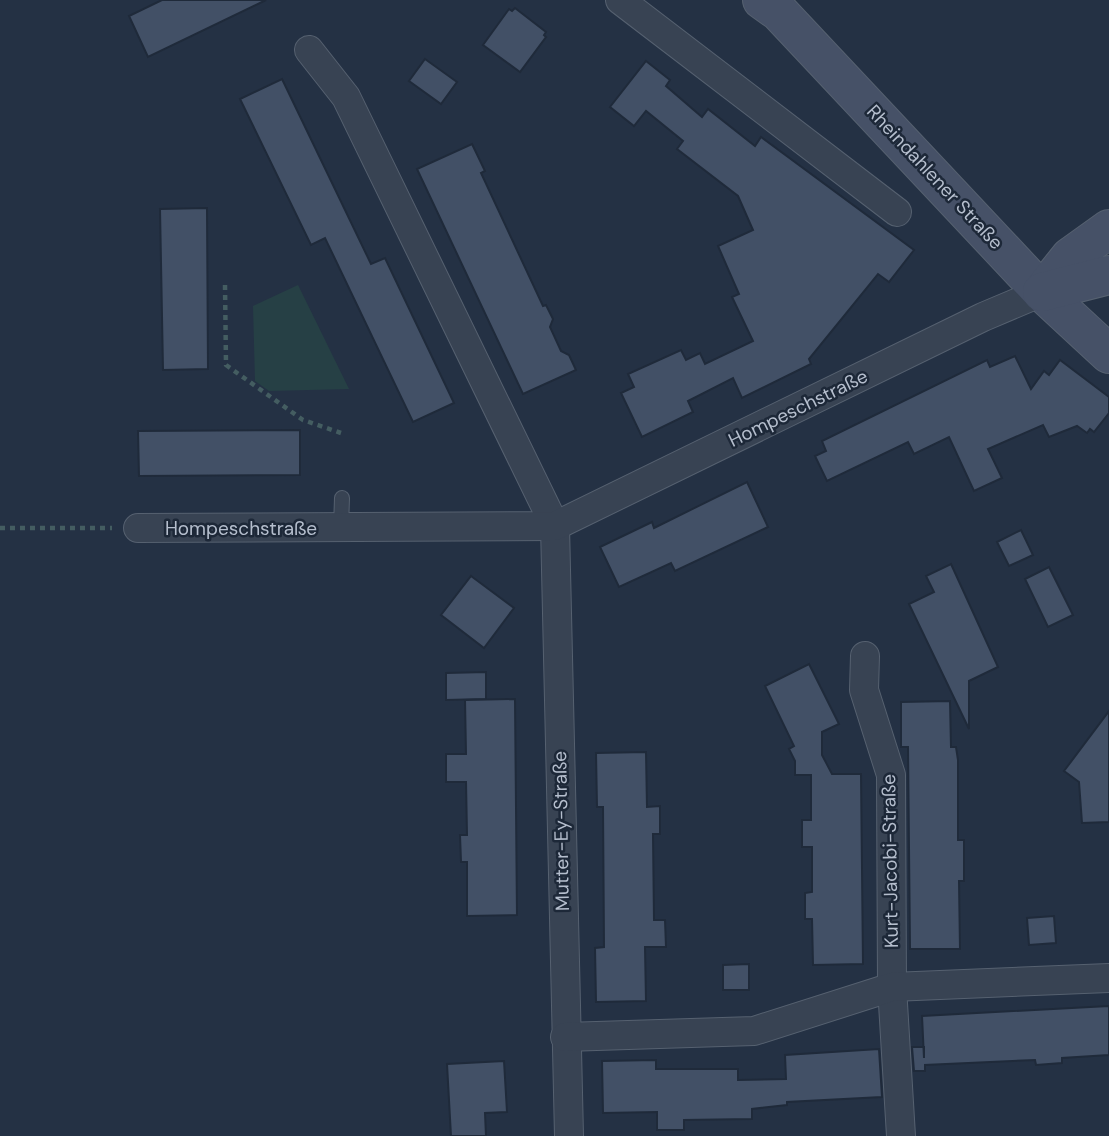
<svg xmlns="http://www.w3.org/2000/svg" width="1109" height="1136" font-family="'DM Sans',sans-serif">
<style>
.green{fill:#264045}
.building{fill:#425066;stroke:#1f2a3a;stroke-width:2}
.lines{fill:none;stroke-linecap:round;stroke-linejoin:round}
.lane-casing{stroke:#566170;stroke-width:16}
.street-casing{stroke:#566170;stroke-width:30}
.secondary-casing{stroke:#566170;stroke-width:40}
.path{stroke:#445d61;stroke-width:4.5;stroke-dasharray:5 5;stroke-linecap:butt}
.lane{stroke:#384353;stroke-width:14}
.street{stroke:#384353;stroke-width:28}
.secondary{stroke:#465167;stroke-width:38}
.labels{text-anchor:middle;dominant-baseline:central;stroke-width:5;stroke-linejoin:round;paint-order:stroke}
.street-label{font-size:19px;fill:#b5becd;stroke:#1d2838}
</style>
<rect width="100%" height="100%" fill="#243144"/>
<!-- green -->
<path class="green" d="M298,285l51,104 -80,2 -14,-10 -2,-75z"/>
<!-- building -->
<g class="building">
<path d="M162,0h104l-118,57 -19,-41z"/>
<path d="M515,8l31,24 -2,3 2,2 -26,35 -37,-27 26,-36 3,2z"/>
<path d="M425,59l32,23 -16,22 -32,-23z"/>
<path d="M646,61l24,19 -4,6 36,31 6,-8 47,37 6,-9 153,113 -25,32 -11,-8 -69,85 2,5 -69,34 -9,-20 -45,23 5,11 -51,25 -21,-44 13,-6 -6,-13 53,-24 5,10 14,-7 5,11 48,-23 -21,-44 7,-3 -21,-48 35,-16 -15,-34 -61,-47 6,-8 -37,-30 -12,15 -24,-19z"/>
<path d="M282,79l89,185 14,-6 69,145 -41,19 -88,-184 -14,7 -71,-146z"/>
<path d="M472,144l13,27 -4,2 62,133 3,-1 7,14 -3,8 11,24 8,4 7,15 -53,24 -106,-225z"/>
<path d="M207,208l1,161 -45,1 -3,-161z"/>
<path d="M1015,356l16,33 13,-18 5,4 11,-15 49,37v16l-15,19 -4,-3 -3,4 -10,-7 -28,11 -6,-12 -55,24 14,29 -28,13 -25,-54 -35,17 -6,-12 -81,39 -12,-25 11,-5 -4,-10 165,-81 3,7z"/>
<path d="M300,430v45l-161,1 -1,-45z"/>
<path d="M747,482l21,45 -93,44 -4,-8 -52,24 -19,-40 52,-25 2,6z"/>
<path d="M1021,530l12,25 -24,11 -12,-24z"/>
<path d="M951,564l47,103 -29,14v48l-60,-125 25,-12 -8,-16z"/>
<path d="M1049,567l24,48 -25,12 -23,-48z"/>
<path d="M471,576l43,32 -30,40 -43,-33z"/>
<path d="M809,664l30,60 -17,8v23l10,19h29l2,190 -50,1 -1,-46h-7v-26l7,-1v-45h-10v-27h9v-45h-16v-14l-6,-12 5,-3 -29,-60z"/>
<path d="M486,672v27l-40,1v-27z"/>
<path d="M515,699l2,216 -50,1v-54h-6l-1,-27h7l-1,-53h-20v-28h20l-1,-54z"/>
<path d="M950,701l1,46h5l2,13v80h6v41h-5l1,68h-50l-2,-202h-7v-45z"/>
<path d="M1109,711v111l-27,1 -3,-41 -15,-11z"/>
<path d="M646,752l1,55 13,-1v28h-7l1,86h11l1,27h-21l1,54 -50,1 -1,-54 9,-1 -1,-140h-6l-1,-54z"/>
<path d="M1054,916l2,27 -27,2 -2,-27z"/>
<path d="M749,964v26h-26v-25z"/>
<path d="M1109,1006v49l-47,3v5l-26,2 -1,-5 -110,5v6h-11l-2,-24h12v11l-2,-42z"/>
<path d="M879,1049l3,48 -95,5v3l-35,4v10l-68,1v10h-27v-18l-54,1 -1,-52 54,-1v9h82v11l48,-1 -1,-24z"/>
<path d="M504,1061l3,51 -22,1 1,23h-35l-4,-72z"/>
</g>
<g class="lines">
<defs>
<path id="lane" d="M341,527l1,-29"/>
<g id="street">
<path d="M620,0l277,212"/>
<path d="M309,50l37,47 209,429 14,610"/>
<path d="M138,528l417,-2 428,-209 59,-25"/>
<path d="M865,656l-1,34 27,85 1,212 9,149"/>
<path d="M565,1037l189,-6 138,-44 217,-9"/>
</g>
<g id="secondary">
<path d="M762,0l17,12 263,280 67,62"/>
<path d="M1042,292l28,-35 39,-28"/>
<path d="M1042,292l67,-17"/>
</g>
</defs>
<!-- lane casing -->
<use href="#lane" class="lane-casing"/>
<!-- street casing -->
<use href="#street" class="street-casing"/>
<!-- secondary casing -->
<use href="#secondary" class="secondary-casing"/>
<!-- path -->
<g class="path">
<path d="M225,285l1,80 77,55 38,13"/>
<path d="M0,528h112"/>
</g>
<!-- lane -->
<use href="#lane" class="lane"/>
<!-- street -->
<use href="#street" class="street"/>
<!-- secondary -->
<use href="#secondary" class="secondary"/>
</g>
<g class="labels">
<!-- street labels -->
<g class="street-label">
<text transform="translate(935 177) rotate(47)">Rheindahlener Straße</text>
<text transform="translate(798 408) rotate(-26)">Hompeschstraße</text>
<text x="241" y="528">Hompeschstraße</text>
<text transform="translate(561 831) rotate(-91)">Mutter-Ey-Straße</text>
<text transform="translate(890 861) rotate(-91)">Kurt-Jacobi-Straße</text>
</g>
</g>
</svg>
